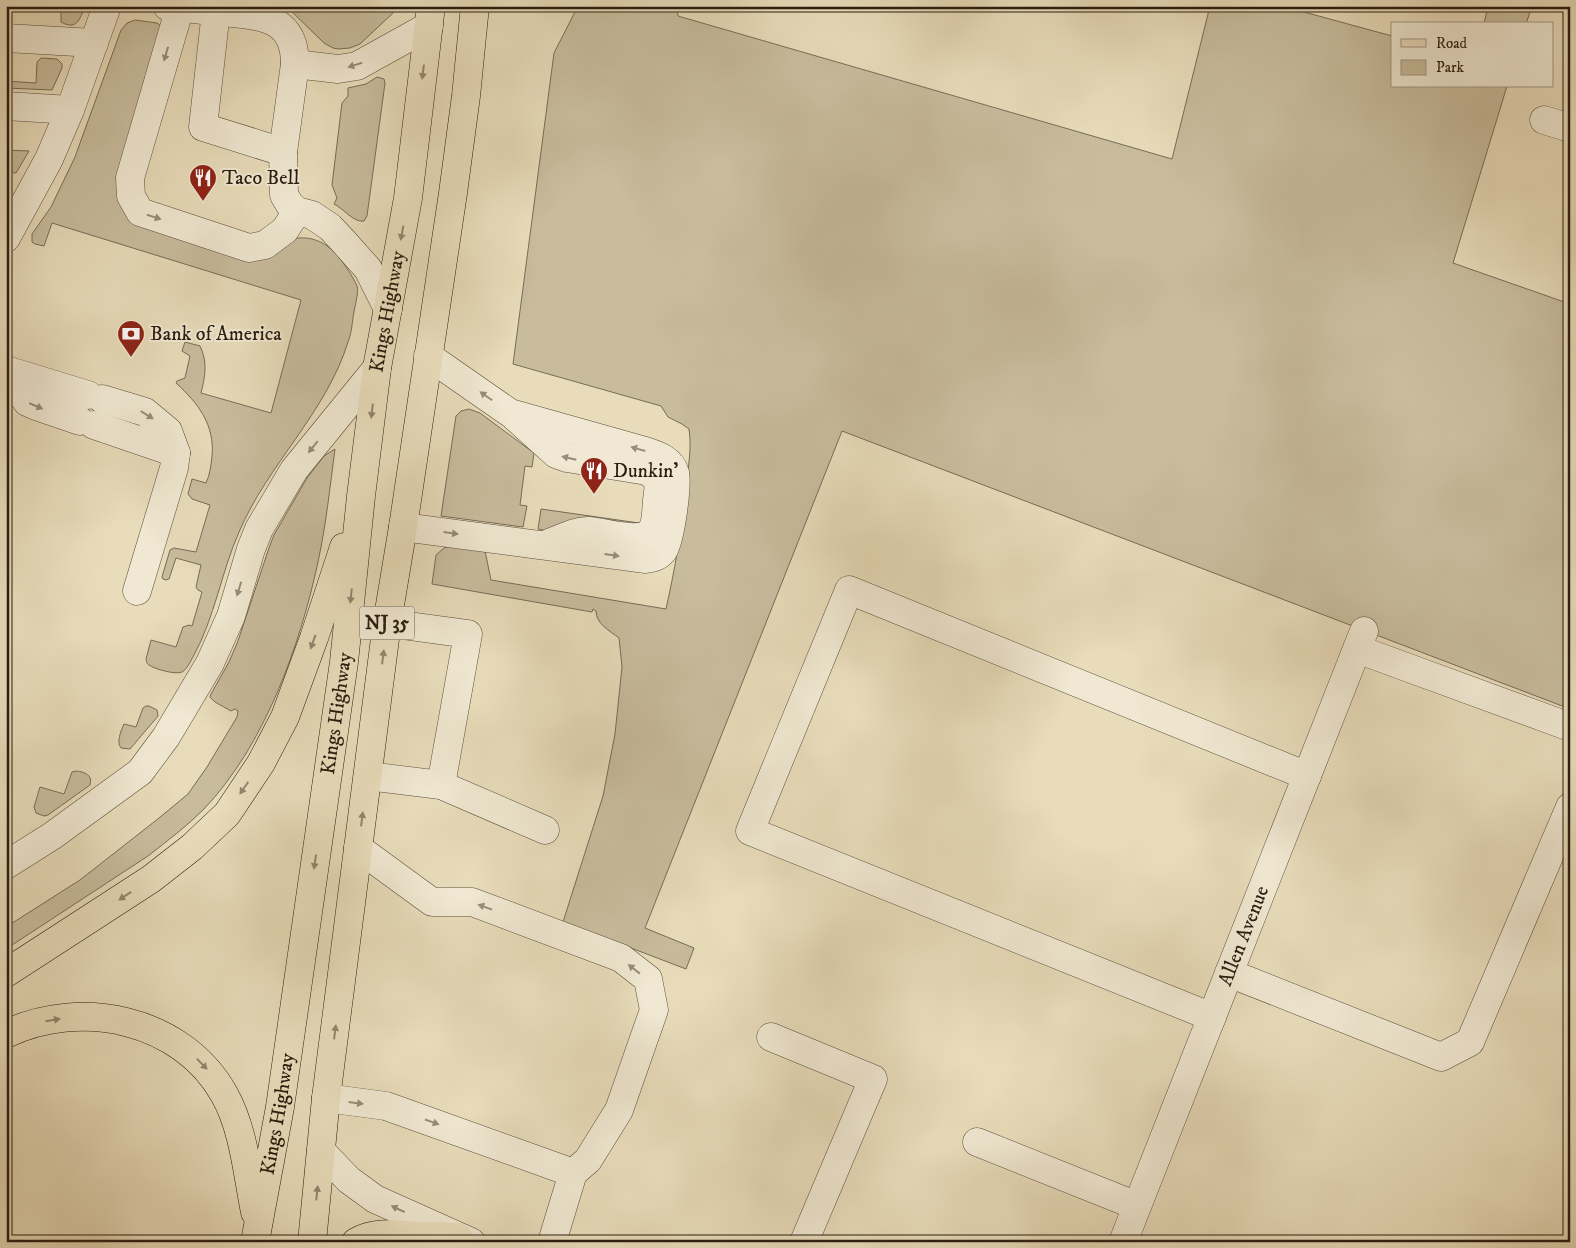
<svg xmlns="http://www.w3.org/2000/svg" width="1576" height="1248" font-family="'IM FELL DW Pica',serif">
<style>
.green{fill:#c8bc9d;stroke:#786c57}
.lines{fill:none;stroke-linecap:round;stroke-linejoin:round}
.minor-casing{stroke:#594d3b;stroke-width:29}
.major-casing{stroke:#291d11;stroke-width:29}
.minor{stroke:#f0e8d2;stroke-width:28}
.major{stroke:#e8dcba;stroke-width:28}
.oneway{fill:#968d7b}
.oneway2{fill:#92866e}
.labels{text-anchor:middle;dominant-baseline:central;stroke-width:4;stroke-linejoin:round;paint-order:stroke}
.shield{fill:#f0e8d2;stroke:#655a4b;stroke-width:1}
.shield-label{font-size:19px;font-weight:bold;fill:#291d11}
.poi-label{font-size:20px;fill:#291d11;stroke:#f0e8d2;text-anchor:start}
.street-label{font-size:20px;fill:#291d11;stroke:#f0e8d2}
</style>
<rect width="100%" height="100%" fill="#e8dcba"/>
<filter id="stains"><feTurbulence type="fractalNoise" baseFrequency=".004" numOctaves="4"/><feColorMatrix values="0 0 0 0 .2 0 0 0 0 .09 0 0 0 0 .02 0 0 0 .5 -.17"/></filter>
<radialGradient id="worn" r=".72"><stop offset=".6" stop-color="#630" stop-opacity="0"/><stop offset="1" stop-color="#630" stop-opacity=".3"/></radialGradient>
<!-- green -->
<g class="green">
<path d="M61,6h24c-5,13 -8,25 -24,16z"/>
<path d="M286,6h109l-2,7 -33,31 -10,4 -12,1 -5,-1 -9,-5z"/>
<path d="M578,6h99l1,10 494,143 38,-153h72l110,30v50h115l-54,177 117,41v405l-728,-278 -197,497 49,20 -8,21 -123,-47 40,-126 12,-62 7,-67 -3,-29c-9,-7 -23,-14 -23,-27l-3,-2 -1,3 -160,-28 4,-29 8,-7 5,-2 36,5 6,29 175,29c9,-40 16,-81 20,-122 2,-19 6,-39 3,-58l-7,-5 -14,-7 -7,-11 -148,-42 41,-311z"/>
<path d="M1488,6h44l-6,18h-42z"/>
<path d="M135,20l22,3 4,3 -26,194 157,19c19,-4 34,3 47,18 5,7 15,21 18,29 2,6 -2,19 -3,26 -2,10 -2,20 -6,30 -22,71 -80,122 -109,190 -18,41 -24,85 -46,125 -3,5 -6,12 -11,15 -6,3 -28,-3 -33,-7 -3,-2 -2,-3 -3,-6l5,-19 25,7 7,-20 6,-2 3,1 10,-34 -4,-2 -2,-3 5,-22 -25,-7 -7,21 -3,1 -3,-1 -1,-2 8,-27 4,-2 22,4 14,-47 -18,-6 -4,-5 4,-15 14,4c4,-8 5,-18 6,-27 3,-31 -14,-53 -36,-73l1,-2 8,-3 5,-22 -8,-5 3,-9 15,4c8,16 5,31 1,47l70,20 30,-113 -249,-77 -8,23 -9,-2 -3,-2v-8l19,-27 24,-50 46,-127 6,-7z"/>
<path d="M41,58l16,1 5,5v4l-10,22 -46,-2v-7l30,2 1,-21z"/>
<path d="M377,77l7,2 1,4 -18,133 -3,5c-10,2 -20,-12 -30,-17l3,-6 -5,-13 10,-82 6,-7v-8l18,-4z"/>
<path d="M6,150l23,1 -13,22 -10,-1z"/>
<path d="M469,409l11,4 54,40 -2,14 -7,-1 -5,39 7,1 -4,21 -82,-11 15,-100 5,-5z"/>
<path d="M335,449c-5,38 -9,76 -17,113 -18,84 -54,185 -115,248 -17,17 -36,31 -55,46l-142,93v-22l74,-47 79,-62 29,-24 19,-27 30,-50 1,-6 -3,-2 -4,2 -16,-9 -5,-5 1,-3 18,-32 9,-21 31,-93 5,-13 33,-57 17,-22z"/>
<path d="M541,509l105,15 -99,7 -9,-2z"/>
<path d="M146,706h3l8,4 1,6 -28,33 -9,-1c-5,-6 0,-17 3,-24l12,3 7,-19z"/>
<path d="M76,771c9,1 17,4 14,14l-42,30 -4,1 -8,-3 -2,-6 6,-20 24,7 8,-22z"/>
</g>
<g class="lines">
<defs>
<g id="minor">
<path d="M167,6c18,2 36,4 54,6 38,4 74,3 74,52l-12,88 1,43 6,10 7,6 15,4 18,12 14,15 24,27 20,40"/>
<path d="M180,7l-50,171 1,18 9,16 109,36 16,-3 20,-15 12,-19"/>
<path d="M216,11l-13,116 80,25"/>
<path d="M6,38l88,5"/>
<path d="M295,64l43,5 19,-3 72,-40"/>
<path d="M6,106l64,4"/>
<path d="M1544,120l26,8"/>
<path d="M6,238l43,-79 21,-49 37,-104"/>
<path d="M6,370l82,25"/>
<path d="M7,370l20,32 9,4 44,15"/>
<path d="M102,399l43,13 23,19 8,22 -2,15 -37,123"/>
<path d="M515,417l41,37 11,4 80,13c14,9 12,13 10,29 -1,9 0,26 -8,33 -10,10 -46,-1 -60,-2 -13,-1 -28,8 -40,12"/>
<path d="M94,425l82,28"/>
<path d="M403,527l243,32c7,-1 12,-2 17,-8 7,-8 15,-67 12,-78 -4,-14 -18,-18 -30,-22l-135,-38 -82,-57"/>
<path d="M1357,649l213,78"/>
<path d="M368,776l73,9 27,-151 -81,-11"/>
<path d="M441,785l104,45"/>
<path d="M358,848l74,54h40l149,56 27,21 6,31 -35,100 -31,50 -15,13 -21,69"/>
<path d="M6,865l46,-29 88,-64 26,-35 44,-74 21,-47 20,-67 8,-20 35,-59 83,-102"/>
<path d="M1229,973l212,84 29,-15 100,-235"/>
<path d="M1212,1017l-462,-186 99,-241 458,186"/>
<path d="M771,1037l102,42 -69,163"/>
<path d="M326,1098l60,8 187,67"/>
<path d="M977,1142l160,64"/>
<path d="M321,1151l28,29 26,19 96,43"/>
<path id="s1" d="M1123,1242l241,-611"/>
</g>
<g id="major">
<path d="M6,973l145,-94 41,-32 35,-33 34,-51 24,-46 29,-79 30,-91"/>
<path d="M6,1034c75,-36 176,-15 218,60 20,35 23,79 31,118"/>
<path id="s2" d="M255,1242l25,-135 64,-445 17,-166 16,-128 31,-170 23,-192"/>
<path d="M312,1242l14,-144 61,-475 16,-96 50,-334 13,-97 9,-90"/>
<path d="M356,1242c19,-12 42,-7 62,-6 14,0 27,0 40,1"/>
</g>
</defs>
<!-- minor casing -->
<use href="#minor" class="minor-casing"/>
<!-- major casing -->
<use href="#major" class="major-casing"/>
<!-- minor -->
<use href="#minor" class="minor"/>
<!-- major -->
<use href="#major" class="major"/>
</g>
<!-- one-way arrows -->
<defs><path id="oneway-solid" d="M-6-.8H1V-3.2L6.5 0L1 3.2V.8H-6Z" transform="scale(1.25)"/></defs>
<g class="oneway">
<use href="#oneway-solid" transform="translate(166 54) rotate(106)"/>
<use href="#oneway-solid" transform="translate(355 65) rotate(163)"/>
<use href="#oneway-solid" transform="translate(154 217) rotate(18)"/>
<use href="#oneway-solid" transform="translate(486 396) rotate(-145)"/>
<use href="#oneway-solid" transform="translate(36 406) rotate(23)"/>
<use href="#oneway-solid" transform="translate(147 415) rotate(32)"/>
<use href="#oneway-solid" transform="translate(313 447) rotate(129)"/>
<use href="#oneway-solid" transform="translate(638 449) rotate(-164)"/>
<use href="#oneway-solid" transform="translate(569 458) rotate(-167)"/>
<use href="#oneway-solid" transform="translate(451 533) rotate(8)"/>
<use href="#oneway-solid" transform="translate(612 555) rotate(8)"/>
<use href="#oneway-solid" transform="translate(239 589) rotate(107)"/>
<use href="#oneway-solid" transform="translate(485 907) rotate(-160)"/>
<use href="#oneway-solid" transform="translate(634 969) rotate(-142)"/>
<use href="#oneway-solid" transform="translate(356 1103) rotate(7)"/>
<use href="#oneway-solid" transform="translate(432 1122) rotate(19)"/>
<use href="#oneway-solid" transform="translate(398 1209) rotate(-155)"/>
</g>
<g class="oneway2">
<use href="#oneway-solid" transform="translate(423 72) rotate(97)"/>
<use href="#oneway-solid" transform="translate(402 233) rotate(101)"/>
<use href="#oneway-solid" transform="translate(372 411) rotate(97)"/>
<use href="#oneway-solid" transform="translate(351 596) rotate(96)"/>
<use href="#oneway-solid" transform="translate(313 642) rotate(110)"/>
<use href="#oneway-solid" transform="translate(383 657) rotate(-83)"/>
<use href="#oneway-solid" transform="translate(244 788) rotate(125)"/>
<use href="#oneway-solid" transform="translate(362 819) rotate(-83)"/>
<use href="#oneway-solid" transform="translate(315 862) rotate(98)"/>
<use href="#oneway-solid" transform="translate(125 896) rotate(147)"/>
<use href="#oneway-solid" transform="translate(53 1020) rotate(-9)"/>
<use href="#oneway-solid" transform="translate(335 1032) rotate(-83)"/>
<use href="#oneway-solid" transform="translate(202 1064) rotate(46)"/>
<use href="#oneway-solid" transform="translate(317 1193) rotate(-84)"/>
</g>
<!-- icons -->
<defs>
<symbol id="restaurant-pin" viewBox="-11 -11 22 30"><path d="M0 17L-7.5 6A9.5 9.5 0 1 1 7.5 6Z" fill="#8f2418" stroke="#f0e8d2"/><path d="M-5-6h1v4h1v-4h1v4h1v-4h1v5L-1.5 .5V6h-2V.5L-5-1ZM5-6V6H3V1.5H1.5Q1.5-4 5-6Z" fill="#fff"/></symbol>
<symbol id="bank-pin" viewBox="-11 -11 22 30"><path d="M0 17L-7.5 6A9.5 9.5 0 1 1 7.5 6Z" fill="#8f2418" stroke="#f0e8d2"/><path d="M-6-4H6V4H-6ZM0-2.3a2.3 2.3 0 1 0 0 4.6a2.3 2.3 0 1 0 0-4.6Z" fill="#fff"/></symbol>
</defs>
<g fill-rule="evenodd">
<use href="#restaurant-pin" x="187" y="162" width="32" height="43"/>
<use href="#bank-pin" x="115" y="318" width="32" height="43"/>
<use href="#restaurant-pin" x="578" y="455" width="32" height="43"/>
</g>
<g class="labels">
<!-- shield labels -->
<rect class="shield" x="359.5" y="606.5" width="55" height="33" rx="4"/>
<g class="shield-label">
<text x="387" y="623">NJ 35</text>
</g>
<!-- poi labels -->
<g class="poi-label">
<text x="222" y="178">Taco Bell</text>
<text x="150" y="334">Bank of America</text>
<text x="613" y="471">Dunkin'</text>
</g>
<!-- street labels -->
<g class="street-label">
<text stroke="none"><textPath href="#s2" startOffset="940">Kings Highway</textPath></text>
<text stroke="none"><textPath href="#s2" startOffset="535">Kings Highway</textPath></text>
<text stroke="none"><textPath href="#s1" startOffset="329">Allen Avenue</textPath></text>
<text stroke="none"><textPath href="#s2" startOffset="130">Kings Highway</textPath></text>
</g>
</g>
<!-- margin -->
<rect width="1576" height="1248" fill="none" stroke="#e8dcba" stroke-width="25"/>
<rect x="8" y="8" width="1561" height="1233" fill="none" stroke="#291d11" stroke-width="2.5"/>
<rect x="12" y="12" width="1551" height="1223" fill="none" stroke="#291d11"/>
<!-- legend -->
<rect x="1391" y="22" width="162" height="65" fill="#f0e8d2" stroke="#a09785"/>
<rect x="1401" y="39" width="25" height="8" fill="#e8dcba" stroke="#a09785"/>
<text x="1436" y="48" font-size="15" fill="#291d11">Road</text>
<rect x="1401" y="60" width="25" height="15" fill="#c8bc9d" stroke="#a09785"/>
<text x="1436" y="72" font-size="15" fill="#291d11">Park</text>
<rect width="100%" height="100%" filter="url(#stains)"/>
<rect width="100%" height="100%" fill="url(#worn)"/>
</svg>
